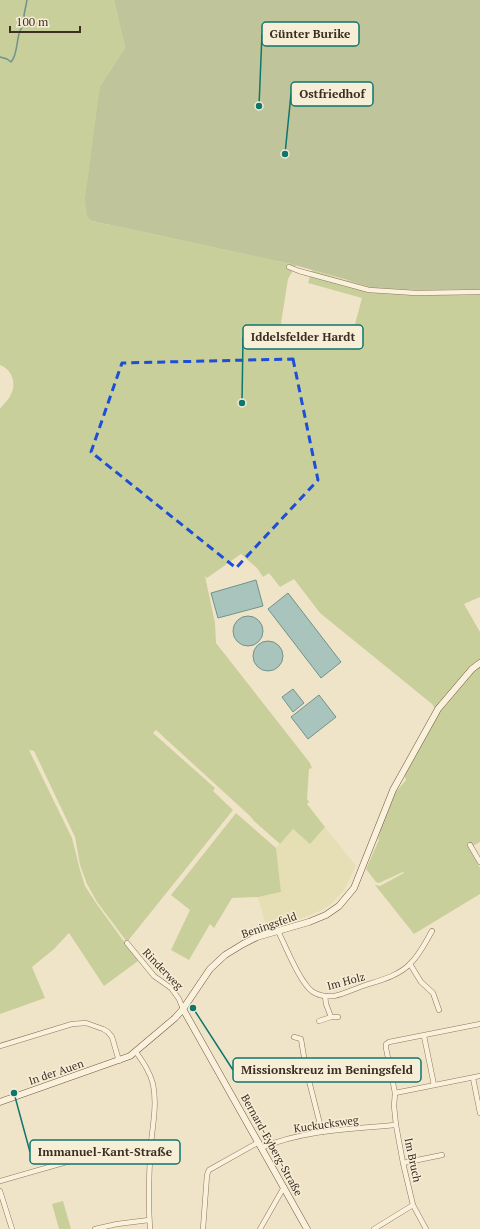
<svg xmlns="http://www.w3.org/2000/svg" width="480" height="1229" font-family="'PT Serif',serif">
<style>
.farmland{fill:#e6deb5}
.green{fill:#c9cf9b}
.cemetery{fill:#bfc49a}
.water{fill:#a9c4bc;stroke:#6f938a}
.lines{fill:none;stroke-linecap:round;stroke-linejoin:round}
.stream{stroke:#6f938a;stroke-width:1.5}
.street-casing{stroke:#8d765c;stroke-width:5.5}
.secondary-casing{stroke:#6f573f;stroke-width:7}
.street{stroke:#faf1dc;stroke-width:4.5}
.secondary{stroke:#faf1dc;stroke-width:6}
.marked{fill:none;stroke:#1d4ed8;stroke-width:3;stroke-dasharray:8 5;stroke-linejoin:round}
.labels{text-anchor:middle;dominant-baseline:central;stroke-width:3;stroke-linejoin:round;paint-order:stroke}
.street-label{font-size:11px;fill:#3d2e20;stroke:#f7eed8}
.leader{fill:none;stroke:#0f766e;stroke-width:1.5}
.callout-dot{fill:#0f766e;stroke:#f7eed8;stroke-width:1.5}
.callout{fill:#f7eed8;stroke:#0f766e;stroke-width:1.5}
.callout-label{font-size:12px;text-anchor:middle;font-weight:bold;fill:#3d2e20}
</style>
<rect width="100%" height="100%" fill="#f0e4c8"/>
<!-- farmland -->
<path class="farmland" d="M325,827l31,39 -12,24 -13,14 -11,7 -26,10 -27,8 -9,-32 23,-5 -5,-44 17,-19 17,15z"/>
<!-- green -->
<g class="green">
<path d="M0,0h114l11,48 -25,38 -8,135 204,44 -8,14 -9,57 69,14 14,-52 -54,-15 4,-13 33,10 104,10 31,-1v308l-16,7 16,28v29l-44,49 -4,-6 -112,-91 -26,-34 -14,8 -11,-14 -6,4 -6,-9 -16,-14 -34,24 -2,-2 10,47 1,20 94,120 2,5 -3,1 -2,30 2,3 -2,2 18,23 -15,17 -17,-15 -13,15 -26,-23 -4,-5 -94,-86 -3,3 62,55 -2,3 20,19 -106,132 -30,-40 -10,-18 -7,-19 -5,-28 -41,-86 -5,-1 43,88 8,32 5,16 11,17 42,58 -34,25 -35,-53 -15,16 -22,18 13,31 -45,16v-605c3,-5 9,-9 11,-15 6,-12 0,-25 -11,-29z"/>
<path d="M480,665v177l-11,6 11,20v26l-66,40 -39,-49 5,1 24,-13 -1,-1 -24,11 -3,-1 -10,-13 13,-29 -1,-1 5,-19 12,-27 11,-13 -2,-6 34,-61 20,-25z"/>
<path d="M236,813l40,35 5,44 -23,5 -26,1 -18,30 -4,-4 -21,36 -18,-10 19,-40 -19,-15z"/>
<path d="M63,1201l8,28h-12l-7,-25z"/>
</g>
<!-- cemetery -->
<path class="cemetery" d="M114,0h366v289l-51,1 -53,-2 -85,-24 -199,-43 -5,-5 -2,-17 15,-113 25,-38z"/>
<!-- water -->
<g class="water">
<path d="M256,580l7,26 -45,12 -7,-25z"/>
<path d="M288,593l53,69 -20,16 -53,-69z"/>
<circle cx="248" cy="631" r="15"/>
<circle cx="268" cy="656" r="15"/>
<path d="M293,689l11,14 -11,9 -11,-15z"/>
<path d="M319,695l17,22 -28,22 -17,-22z"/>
</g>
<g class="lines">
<!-- stream -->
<path class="stream" d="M0,57l7,2 4,3c9,-10 3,-30 15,-39l-2,-8 3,-15"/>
<defs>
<g id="street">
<path d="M289,267l10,4 70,19 47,3 64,-1"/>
<path d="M470,845l10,17"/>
<path d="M278,931c8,16 22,52 35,61 7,4 14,5 21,4 9,-2 18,-6 26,-9 17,-6 37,-10 50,-23 10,-10 15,-21 22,-33"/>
<path d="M127,943l27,33 17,12 8,11 4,10"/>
<path d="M410,964l11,18 12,11 6,17"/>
<path d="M325,996l1,8 5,13h7"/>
<path d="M319,1021l12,-4"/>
<path d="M424,1036l10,49"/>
<path d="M294,1037l7,2 5,30 16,63"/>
<path d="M0,1046l72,-22 14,-1 17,6 5,3 4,5 7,24"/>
<path d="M136,1052c7,10 14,20 17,32 4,19 0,40 -2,59 -2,28 -3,57 -1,86"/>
<path d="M473,1078l7,35"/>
<path d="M395,1093l85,-17"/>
<path d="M261,1148c42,-18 90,-19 135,-23"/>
<path d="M403,1163l39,-8"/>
<path d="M0,1181l70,-20 41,-7 39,1"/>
<path d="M0,1191l12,38"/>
<path d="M95,1229l22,-5 32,-4"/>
<path d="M203,1229l4,-54 2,-5 50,-28"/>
<path d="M260,1229l24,-42"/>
<path d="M374,1229l39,-24"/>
<path d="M426,1229l-13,-24 -10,-42 -7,-38 -2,-19 1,-13 -9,-45v-4l3,-2 91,-18"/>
</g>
<g id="secondary">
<path d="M183,1009l124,220"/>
<path d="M0,1102l130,-46 45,-38 8,-9 27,-40 15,-14 18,-11 14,-7 52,-15 17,-7 13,-9 15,-18 39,-98 45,-81 34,-40 8,-6"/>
</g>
</defs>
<!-- street casing -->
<use href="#street" class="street-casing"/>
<!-- secondary casing -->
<use href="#secondary" class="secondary-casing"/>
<!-- street -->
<use href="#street" class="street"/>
<!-- secondary -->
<use href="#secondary" class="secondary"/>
</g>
<!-- marked area -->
<path class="marked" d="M293,359l25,121 -82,88 -145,-116 31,-89z"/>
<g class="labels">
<!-- street labels -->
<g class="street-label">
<text transform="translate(269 925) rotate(-19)">Beningsfeld</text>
<text transform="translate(163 969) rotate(46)">Rinderweg</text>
<text transform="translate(346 981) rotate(-15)">Im Holz</text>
<text transform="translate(56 1072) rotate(-19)">In der Auen</text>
<text transform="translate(326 1124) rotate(-8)">Kuckucksweg</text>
<text transform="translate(272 1145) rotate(61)">Bernard-Eyberg-Straße</text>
<text transform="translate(413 1160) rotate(78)">Im Bruch</text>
</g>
</g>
<!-- callouts -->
<path class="leader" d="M259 106L262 34M285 154L291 94M242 403L243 337M193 1008L233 1070M14 1093L30 1152"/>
<g class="callout-dot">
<circle cx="259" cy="106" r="4"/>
<circle cx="285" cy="154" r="4"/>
<circle cx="242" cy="403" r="4"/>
<circle cx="193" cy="1008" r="4"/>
<circle cx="14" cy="1093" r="4"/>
</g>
<g class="callout">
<rect x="262" y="22" width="97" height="24" rx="4"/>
<rect x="291" y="82" width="82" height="24" rx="4"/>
<rect x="243" y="325" width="120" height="24" rx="4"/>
<rect x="233" y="1058" width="188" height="24" rx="4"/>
<rect x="30" y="1140" width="150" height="24" rx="4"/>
</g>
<g class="callout-label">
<text x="310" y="38">Günter Burike</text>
<text x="332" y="98">Ostfriedhof</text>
<text x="303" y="341">Iddelsfelder Hardt</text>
<text x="327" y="1074">Missionskreuz im Beningsfeld</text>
<text x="105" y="1156">Immanuel-Kant-Straße</text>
</g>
<!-- scale -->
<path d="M10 26v6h70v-6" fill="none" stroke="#3d2e20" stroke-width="2"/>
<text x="16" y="26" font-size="12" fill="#3d2e20" stroke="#f7eed8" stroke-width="3" paint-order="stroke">100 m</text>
</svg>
